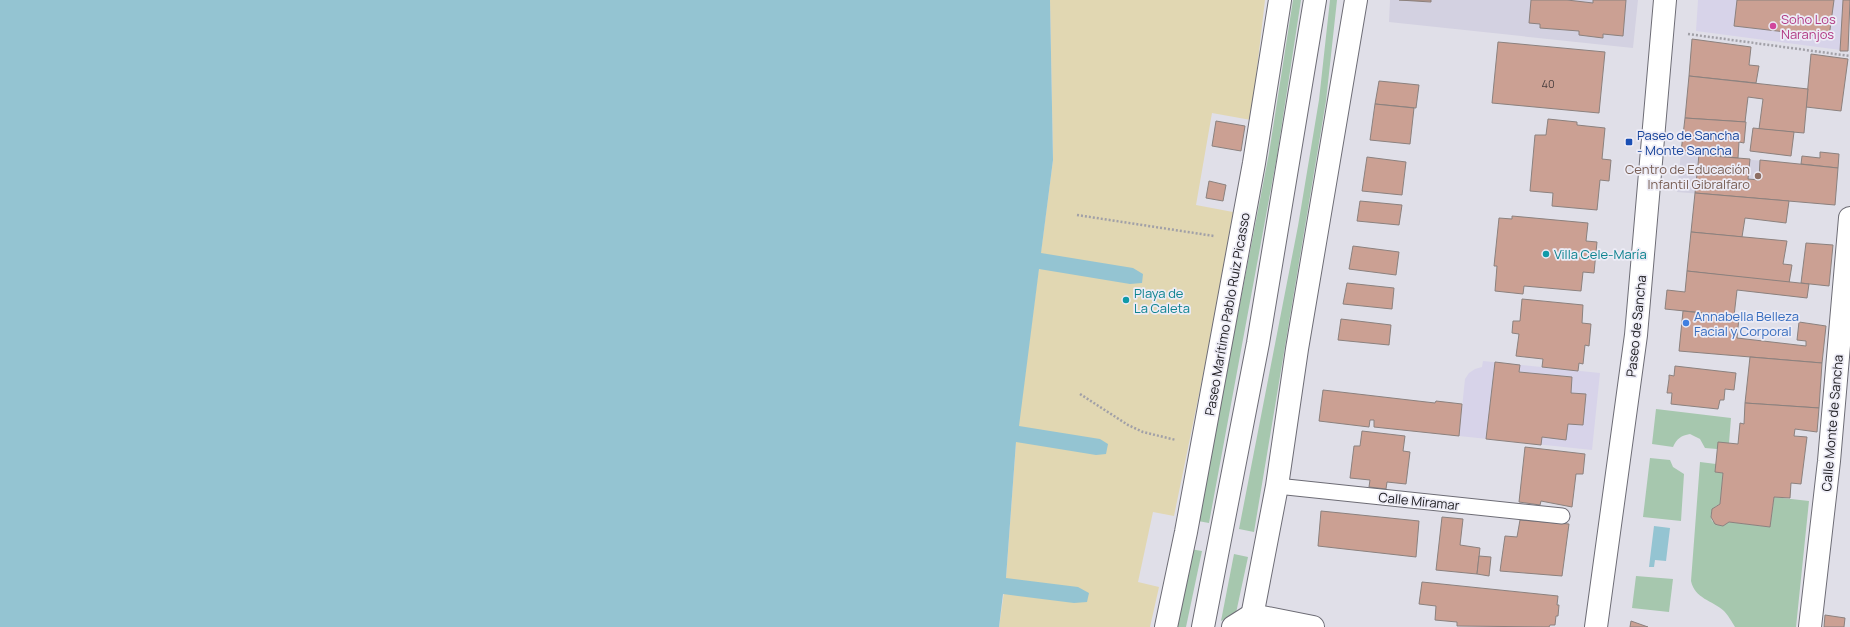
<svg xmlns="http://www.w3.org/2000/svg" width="1850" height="627" font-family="Manrope,sans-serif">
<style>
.commercial{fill:#d7d3e9}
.built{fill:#d3d1e1}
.green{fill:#a6c7ae}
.sand{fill:#e1d7b2}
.water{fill:#94c4d2}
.building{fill:#cba093;stroke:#8b817e}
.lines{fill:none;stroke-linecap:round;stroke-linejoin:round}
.lane-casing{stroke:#6d6c75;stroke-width:17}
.street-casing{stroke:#6d6c75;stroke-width:24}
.secondary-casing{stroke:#6d6c75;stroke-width:24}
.primary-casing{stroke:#6d6c75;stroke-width:24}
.path{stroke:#a1a0a7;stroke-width:2.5;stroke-dasharray:2 2;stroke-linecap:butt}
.lane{stroke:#fff;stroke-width:15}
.street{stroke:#fff;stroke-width:22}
.secondary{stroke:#fff;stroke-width:22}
.primary{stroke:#fff;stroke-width:22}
.hotel-dot{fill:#d1479c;stroke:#edecf6;stroke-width:1.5}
.transit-dot{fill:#1a4fb4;stroke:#edecf6;stroke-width:1.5}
.education-dot{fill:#8d6e63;stroke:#edecf6;stroke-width:1.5}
.culture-dot{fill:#0f9aa8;stroke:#edecf6;stroke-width:1.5}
.shop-dot{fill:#3f7fe0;stroke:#edecf6;stroke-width:1.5}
.labels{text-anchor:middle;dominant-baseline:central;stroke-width:3.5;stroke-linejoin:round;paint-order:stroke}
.number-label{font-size:11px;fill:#4c4040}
.hotel-label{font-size:13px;fill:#b23c85;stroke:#edecf6;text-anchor:start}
.transit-label{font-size:13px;fill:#164399;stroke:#edecf6;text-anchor:start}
.education-label{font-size:13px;fill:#785e54;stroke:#edecf6;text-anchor:end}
.culture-label{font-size:13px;fill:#0d838f;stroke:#edecf6;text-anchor:start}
.street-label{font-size:13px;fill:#212024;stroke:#edecf6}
.shop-label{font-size:13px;fill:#366cbe;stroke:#edecf6;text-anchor:start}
</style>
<rect width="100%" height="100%" fill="#e0dfe8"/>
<!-- commercial -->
<g class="commercial">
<path d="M1698,0h152l-2,51 -152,-20z"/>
<path d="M1483,361l117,12 -8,77 -133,-14 6,-57 4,-6 6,-4 7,-2z"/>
</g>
<!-- built -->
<g class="built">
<path d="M1390,0h248l-5,48 -244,-26z"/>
<path d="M1681,152l18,3 139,13 -3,37 -158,-13z"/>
</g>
<!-- green -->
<g class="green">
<path d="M1293,0h8l-24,156 -68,367 -11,-2 71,-368z"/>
<path d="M1330,0h7l-11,101 -72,431 -15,-3 59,-303 21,-126z"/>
<path d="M1656,409l75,9 -2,25 -12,6 -12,-1 -5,-9 -10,-5c-9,2 -13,4 -17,13l-21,-3z"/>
<path d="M1650,458l20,2 3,7 11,7 -3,47 -38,-4z"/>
<path d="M1700,462l16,2 -1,8 8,1 -3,31c-8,3 -11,9 -8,17l6,4 5,1 6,-4 41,5 4,-30 35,4 -13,126h-61c-3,-5 -7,-12 -11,-16 -12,-11 -29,-12 -33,-30z"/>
<path d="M1190,549l12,2 -16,76h-12z"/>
<path d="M1234,554l14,3 -12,56 -15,8z"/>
<path d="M1636,576l37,3 -4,33 -37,-4z"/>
</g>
<!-- sand -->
<path class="sand" d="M1050,0h215l-14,120 -39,-7 -16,92 37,7 -21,119 -38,185 -21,-4 -15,70 21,5 -9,40h-151l7,-49 10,-136 37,-282z"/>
<!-- water -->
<g class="water">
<path d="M0,0h1050l3,160 -12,93 92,15 10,6 -1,9 -12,1 -91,-15 -20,157 81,13 8,5 -2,10 -10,1 -80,-13 -10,136 72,9 11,6 -2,9 -13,1 -71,-9 -4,33h-999z"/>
<path d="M1654,526l16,2 -4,33 -11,-1 -1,7h-5z"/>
</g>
<!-- building -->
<g class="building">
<path d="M1399,0h32v2z"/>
<path d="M1531,0h36l26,3v-3h33l-3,36 -20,-2v4l-24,-3v-4l-39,-3v-4l-11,-1z"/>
<path d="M1737,0h97l-5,37 -95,-11z"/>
<path d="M1843,0h7l-2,51h-8z"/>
<path d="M1692,39l59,8 -2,18 10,1 -3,17 -67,-7z"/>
<path d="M1498,42l107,10 -6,61 -107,-10z"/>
<path d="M1811,54l37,5 -7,52 -35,-4z"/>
<path d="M1689,76l119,13 -4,44 -45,-4 4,-30 -15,-2 -3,25 -60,-4z"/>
<path d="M1379,81l40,4 -3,23 -41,-4z"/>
<path d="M1375,104l39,4 -4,36 -40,-4z"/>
<path d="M1685,118l61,4 -2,21 -5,-1 -1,16 -57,-6z"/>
<path d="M1548,119l29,3v3l28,3 -3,31 9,1 -2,21 -9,-1 -3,30 -45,-4 1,-13 -23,-2 5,-56h11z"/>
<path d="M1216,121l29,5 -4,25 -29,-5z"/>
<path d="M1753,128l41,4 -3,24 -41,-5z"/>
<path d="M1820,152l19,2 -1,14 -37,-4 1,-8 18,2z"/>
<path d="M1699,155l51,4 -2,20 11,1 1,-20 78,8 -3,37 -140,-12z"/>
<path d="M1367,157l39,5 -4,33 -40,-4z"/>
<path d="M1209,181l17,4 -3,16 -17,-3z"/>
<path d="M1695,193l94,8 -3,22 -41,-5 -3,19 -51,-5z"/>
<path d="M1360,201l42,4 -3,20 -42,-4z"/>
<path d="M1512,216l76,7 -2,18 11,1 -3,31 -11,-1 -2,19 -57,-5 -1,8 -28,-3 2,-25h-3l5,-48 13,1z"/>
<path d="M1691,232l96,9 -4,23 9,1 -3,18 -102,-12z"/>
<path d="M1806,243l27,2 -4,41 -28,-3z"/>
<path d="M1353,246l46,6 -3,23 -47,-6z"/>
<path d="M1687,271l122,13 -2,14 -70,-8 -3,26 -69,-7 2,-19 18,2z"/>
<path d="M1347,283l47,5 -2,21 -49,-5z"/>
<path d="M1522,299l61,6 -1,18 9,1 -2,22 -4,-1 -2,19 -4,-1 -1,8 -36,-4 1,-8 -27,-3 3,-22 -7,-1 1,-12h7z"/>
<path d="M1683,311l56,6 -2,21 69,8v-5l-9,-1 2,-18 27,4 -4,37 -143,-12z"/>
<path d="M1341,319l50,6 -2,20 -51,-5z"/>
<path d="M1750,357l72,6 -3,45 -74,-5z"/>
<path d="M1495,362l25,3 -1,7 53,5 -1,16 15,1 -3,31 -15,-1 -2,16 -24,-3 -1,8 -55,-6z"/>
<path d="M1675,366l61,7 -2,17 -9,-1 -1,11h-4l-2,9 -47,-5 1,-11h-5l2,-14v-4l5,1z"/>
<path d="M1323,390l112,13 1,-2 26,3 -3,32 -85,-9v-7h-4l-1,7 -50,-6z"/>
<path d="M1745,403l74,5 -2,24 -22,-3 -1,7 13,1 -6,47 -10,-1 -1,15 -16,-1 -4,30 -41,-5 -6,4 -5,-1 -3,-1 -4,-7 1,-8 8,-5 3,-31 -8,-1 3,-30 20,2 2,-21 4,1z"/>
<path d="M1362,431l43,5 -2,15 7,1 -4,32 -19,-2 -1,7 -17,-2 1,-7 -20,-2 4,-32h6z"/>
<path d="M1525,447l60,7 -2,20h-7l-4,33 -31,-6 -1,4 -21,-3z"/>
<path d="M1321,511l98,10 -3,36 -98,-11z"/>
<path d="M1442,517l21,2 -3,26 20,3 -3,26 -41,-4z"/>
<path d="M1520,520l49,4 -7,52 -62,-5 5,-35 12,1z"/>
<path d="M1479,556l12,1 -2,19 -12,-2z"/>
<path d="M1422,582l136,14 -1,9h2l-1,11h-2l-1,9h-5l-1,2 -92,-1v-4l-22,-2 1,-14 -17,-2z"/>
<path d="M1825,615l20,3 -1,9h-20z"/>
<path d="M1631,621l17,6h-18z"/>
</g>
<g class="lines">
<defs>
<path id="lane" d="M1277,486l285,30"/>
<g id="street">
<path d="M1166,627l20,-95 68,-369 26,-163"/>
<path d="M1233,627l19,-12 61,12"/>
<path d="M1810,627l19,-166 21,-243"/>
</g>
<path id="secondary" d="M1596,627l40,-292 29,-335"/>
<g id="primary">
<path d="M1203,627l55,-284 57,-343"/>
<path d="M1250,627l27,-141 20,-137 59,-349"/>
</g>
</defs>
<!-- lane casing -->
<use href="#lane" class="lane-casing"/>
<!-- street casing -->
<use href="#street" class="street-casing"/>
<!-- secondary casing -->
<use href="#secondary" class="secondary-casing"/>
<!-- primary casing -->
<use href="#primary" class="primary-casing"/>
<!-- path -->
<g class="path">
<path d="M1688,34l162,22"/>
<path d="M1077,215l137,21"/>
<path d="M1080,394l48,31 15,7 33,8"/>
</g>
<!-- lane -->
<use href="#lane" class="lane"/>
<!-- street -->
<use href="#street" class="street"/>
<!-- secondary -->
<use href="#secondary" class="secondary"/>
<!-- primary -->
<use href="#primary" class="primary"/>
</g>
<!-- markers -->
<circle class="hotel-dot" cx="1773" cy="26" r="4"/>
<rect class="transit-dot" x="1625" y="138" width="8" height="8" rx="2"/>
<circle class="education-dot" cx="1758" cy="176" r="4"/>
<g class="culture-dot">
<circle cx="1546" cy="254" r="4"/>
<circle cx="1126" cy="300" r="4"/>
</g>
<circle class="shop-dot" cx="1686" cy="323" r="4"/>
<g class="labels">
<!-- number labels -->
<g class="number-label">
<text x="1548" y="83">40</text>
</g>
<!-- hotel labels -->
<g class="hotel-label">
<text x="1781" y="19">Soho Los<tspan x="1781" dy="15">Naranjos</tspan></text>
</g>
<!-- transit labels -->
<g class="transit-label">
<text x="1637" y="135">Paseo de Sancha<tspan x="1637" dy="15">- Monte Sancha</tspan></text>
</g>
<!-- education labels -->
<g class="education-label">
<text x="1750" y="169">Centro de Educación<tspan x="1750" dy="15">Infantil Gibralfaro</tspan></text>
</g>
<!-- culture labels -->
<g class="culture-label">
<text x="1554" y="254">Villa Cele-María</text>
<text x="1134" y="293">Playa de<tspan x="1134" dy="15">La Caleta</tspan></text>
</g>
<!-- street labels -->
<g class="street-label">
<text transform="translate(1227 314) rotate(-80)">Paseo Marítimo Pablo Ruiz Picasso</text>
<text transform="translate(1636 326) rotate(-84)">Paseo de Sancha</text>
<text transform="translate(1832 423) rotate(-85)">Calle Monte de Sancha</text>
<text transform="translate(1419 501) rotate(6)">Calle Miramar</text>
</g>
<!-- shop labels -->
<g class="shop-label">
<text x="1694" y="316">Annabella Belleza<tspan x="1694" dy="15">Facial y Corporal</tspan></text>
</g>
</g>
</svg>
